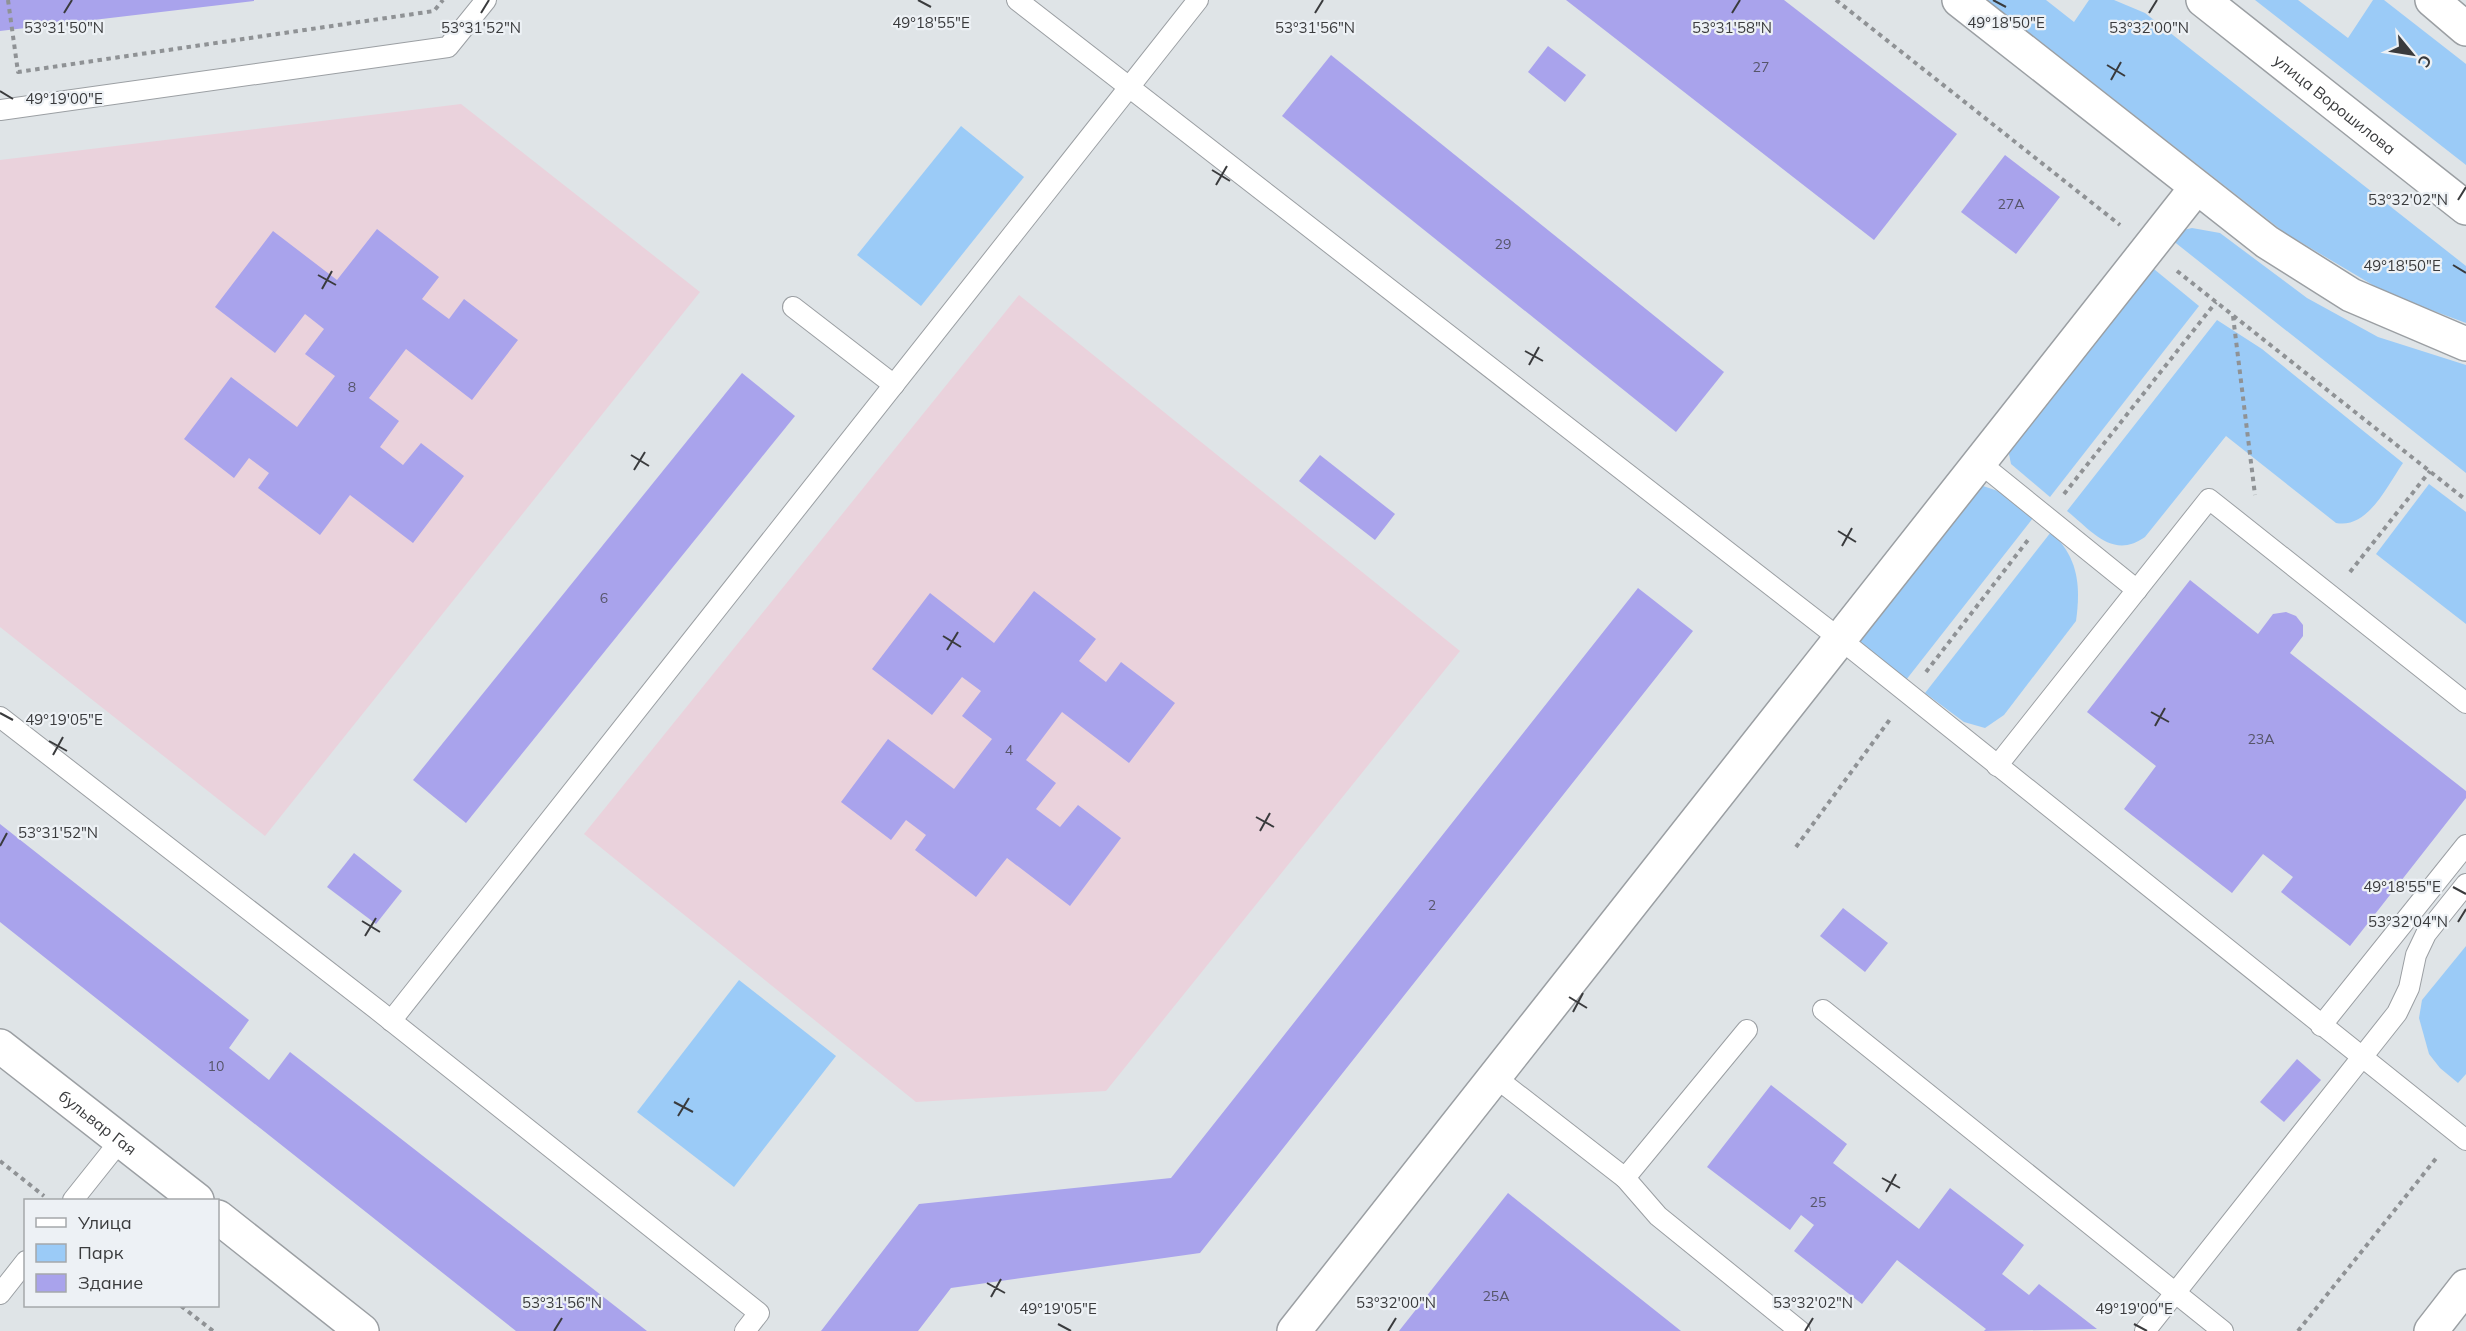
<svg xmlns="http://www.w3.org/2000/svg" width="2466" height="1331" font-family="Mulish,sans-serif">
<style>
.education{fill:#ead2dc}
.green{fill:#9bcbf7}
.building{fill:#a9a3ec}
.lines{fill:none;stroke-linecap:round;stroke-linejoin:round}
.service-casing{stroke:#9b9fa3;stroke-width:22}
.minor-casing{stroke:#9b9fa3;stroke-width:36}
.secondary-casing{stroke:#9b9fa3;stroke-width:36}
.path{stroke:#8f9295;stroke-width:4;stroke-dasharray:4.5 4.5;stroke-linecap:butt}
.service{stroke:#fff;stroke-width:20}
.minor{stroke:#fff;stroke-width:33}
.secondary{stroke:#fff;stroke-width:33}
.ticks{fill:none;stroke:#3a3b3d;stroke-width:2}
.labels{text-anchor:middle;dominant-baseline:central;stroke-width:4.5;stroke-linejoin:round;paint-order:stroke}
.number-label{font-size:14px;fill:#565569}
.street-label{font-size:16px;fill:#3a3b3d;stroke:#edf1f5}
.ticks-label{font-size:15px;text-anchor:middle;fill:#3a3b3d;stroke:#edf1f5;stroke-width:4.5;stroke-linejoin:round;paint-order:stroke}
</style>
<rect width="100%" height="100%" fill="#dfe4e7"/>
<!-- education -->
<g class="education">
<path d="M461,104l239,188 -435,544 -265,-209v-467z"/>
<path d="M1019,295l441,356 -354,440 -190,11 -332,-268z"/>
</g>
<!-- green -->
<g class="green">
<path d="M1987,0h59l28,22 15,-22h25l31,13 321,253v57l-78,-29 -103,-61z"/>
<path d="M2255,0h43l50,38 25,-38h11l82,64v101z"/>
<path d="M961,126l63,51 -103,129 -64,-51z"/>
<path d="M2192,228l28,5 87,65 71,39 88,28v108l-294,-233 11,-10z"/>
<path d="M2149,265l50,41 -149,191 -39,-33 -3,-15z"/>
<path d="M2217,320l45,29 141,114c-16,23 -35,66 -67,60l-110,-87 -81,101c-32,23 -53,-6 -78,-26z"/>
<path d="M2429,484l37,28v112l-90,-70z"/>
<path d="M1983,486l18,6 32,26 -127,162 -46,-37 -1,-9 117,-146z"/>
<path d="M2051,532c27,25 30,53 25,89l-72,94 -19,13 -21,-6 -39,-29z"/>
<path d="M2466,946v128l-8,9 -18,-15 -11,-14 -10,-36 3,-18z"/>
<path d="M739,980l97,76 -102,131 -97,-75z"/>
</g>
<!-- building -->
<g class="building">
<path d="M0,0h254v1l-254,30z"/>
<path d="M1566,0h218l173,134 -83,106z"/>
<path d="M1548,46l38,29 -21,27 -37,-30z"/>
<path d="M1331,55l393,317 -48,60 -394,-316z"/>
<path d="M2005,155l55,42 -44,57 -55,-42z"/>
<path d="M377,229l62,48 -17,22 27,20 15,-20 54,41 -46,60 -66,-51 -37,49 30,23 -19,26 23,18 18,-22 43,33 -51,67 -63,-48 -30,40 -62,-47 11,-15 -20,-15 -15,20 -50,-39 47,-62 66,50 38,-51 -30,-22 19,-25 -19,-15 -30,39 -60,-46 58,-76 64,49z"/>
<path d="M742,373l53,43 -329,407 -53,-43z"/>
<path d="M1320,455l75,59 -20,26 -76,-59z"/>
<path d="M2190,580l68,54 15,-20 13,-2 10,4 7,9v11l-13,17 176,138v7l-116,148 -69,-54 12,-15 -30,-23 -31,39 -108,-84 32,-43 -69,-54z"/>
<path d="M1638,588l55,43 -493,622 -249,35 -33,43h-97l98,-127 252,-26z"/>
<path d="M1034,591l62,48 -17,22 27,21 15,-20 54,41 -46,60 -67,-51 -36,48 30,23 -20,26 24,18 18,-22 43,33 -51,68 -63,-48 -31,39 -61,-47 11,-15 -20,-15 -15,20 -50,-38 47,-63 66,50 38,-50 -30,-23 19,-25 -19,-14 -30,38 -60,-46 58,-76 64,50z"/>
<path d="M0,824l249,196 -20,28 40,32 21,-28 357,279h-131l-516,-409z"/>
<path d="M354,853l48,38 -26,33 -49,-37z"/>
<path d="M1843,908l45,35 -23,29 -45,-36z"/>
<path d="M2297,1059l24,21 -37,42 -24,-20z"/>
<path d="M1771,1085l76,59 -14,19 86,66 31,-41 74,57 -22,29 27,21 10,-11 58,45 -113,2 2,-2 -89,-69 -35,44 -68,-53 20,-26 -13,-10 -11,15 -83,-63z"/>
<path d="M1508,1193l85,68 88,70h-282z"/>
</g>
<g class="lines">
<defs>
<g id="service">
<path d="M1017,0l823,639 626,501"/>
<path d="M0,110l448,-63 38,-47"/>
<path d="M793,307l101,78"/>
<path d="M1980,463l157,127"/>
<path d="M0,717l379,294 380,302 -14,18"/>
<path d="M1997,766l212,-267 257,204"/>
<path d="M1823,1010l400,321"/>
<path d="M391,1021l807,-1021"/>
<path d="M2321,1026l145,-181"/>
<path d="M1495,1077l130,101 122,-148"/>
<path d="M1625,1178l33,38 142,115"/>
<path d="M73,1200l47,-59"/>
<path d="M0,1294l26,-33"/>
<path d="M2145,1331l252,-318 12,-25 7,-33 10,-21 40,-50"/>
</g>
<g id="minor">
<path d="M1959,0l308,242 84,53 115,49"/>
<path d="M2432,0l34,29"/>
<path id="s1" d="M0,1046l197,154"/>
<path d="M218,1217l144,114"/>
<path d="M1294,1331l902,-1143"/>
</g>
<g id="secondary">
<path id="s2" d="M2203,0l263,208"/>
<path d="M2431,1331l35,-45"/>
</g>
</defs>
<!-- service casing -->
<use href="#service" class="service-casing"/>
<!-- minor casing -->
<use href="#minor" class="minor-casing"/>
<!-- secondary casing -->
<use href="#secondary" class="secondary-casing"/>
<!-- path -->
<g class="path">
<path d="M8,0l10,72 416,-61 9,-11"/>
<path d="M1836,0l284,225"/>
<path d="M2177,271l289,229"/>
<path d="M2233,316l22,179"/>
<path d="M2064,494l152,-192"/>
<path d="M2350,572l80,-101"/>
<path d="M1926,672l102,-132"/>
<path d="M1796,847l95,-129"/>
<path d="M0,1161l44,35"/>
<path d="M181,1306l32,25"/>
<path d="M2298,1331l140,-175"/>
</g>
<!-- service -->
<use href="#service" class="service"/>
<!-- minor -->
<use href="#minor" class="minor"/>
<!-- secondary -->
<use href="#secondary" class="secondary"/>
</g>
<!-- ticks -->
<path class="ticks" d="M918,0l13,7M1993,0l13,7M64,13l8,-13M481,13l8,-13M1315,13l8,-13M1732,13l8,-13M2149,13l8,-13M2107,65l18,11M2111,80l10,-18M0,91l13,8M1212,170l18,11M1216,185l11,-19M2458,200l8,-13M2453,265l13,8M318,275l18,10M322,289l10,-18M1525,351l18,10M1529,365l10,-18M631,455l18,11M634,470l11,-18M1838,531l18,11M1842,546l10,-18M943,636l18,11M947,650l11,-18M2151,712l18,10M0,713l13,7M2155,726l10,-18M49,741l18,10M53,755l10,-18M1256,817l18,10M1260,831l10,-18M0,846l7,-13M2453,887l13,7M362,921l18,11M2458,922l8,-13M365,936l11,-18M1569,997l18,11M1573,1012l10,-19M674,1102l19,10M678,1116l11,-18M1882,1178l18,10M1886,1192l10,-18M987,1283l18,10M991,1297l10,-18M1058,1324l13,7M2134,1324l13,7M554,1331l8,-13M1388,1331l8,-13M1805,1331l8,-13"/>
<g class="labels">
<!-- number labels -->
<g class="number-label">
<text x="1761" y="67">27</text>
<text x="2011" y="204">27А</text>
<text x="1503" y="244">29</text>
<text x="352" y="387">8</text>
<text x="604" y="598">6</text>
<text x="2261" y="739">23А</text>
<text x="1009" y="750">4</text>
<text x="1432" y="905">2</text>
<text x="216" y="1066">10</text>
<text x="1818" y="1202">25</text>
<text x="1496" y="1296">25А</text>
</g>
<!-- street labels -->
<g class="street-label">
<text stroke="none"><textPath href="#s2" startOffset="168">улица Ворошилова</textPath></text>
<text stroke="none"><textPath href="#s1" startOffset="124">бульвар Гая</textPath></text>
</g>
</g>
<g class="ticks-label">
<text x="931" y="28">49°18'55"E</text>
<text x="2006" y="28">49°18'50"E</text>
<text x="64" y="33">53°31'50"N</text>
<text x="481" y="33">53°31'52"N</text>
<text x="1315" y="33">53°31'56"N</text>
<text x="1732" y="33">53°31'58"N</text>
<text x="2149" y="33">53°32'00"N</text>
<text x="64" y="104">49°19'00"E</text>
<text x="2408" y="205">53°32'02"N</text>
<text x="2402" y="271">49°18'50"E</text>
<text x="64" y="725">49°19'05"E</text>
<text x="58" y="838">53°31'52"N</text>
<text x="2402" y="892">49°18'55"E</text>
<text x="2408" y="927">53°32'04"N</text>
<text x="562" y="1308">53°31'56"N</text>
<text x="1396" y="1308">53°32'00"N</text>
<text x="1813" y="1308">53°32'02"N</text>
<text x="1058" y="1314">49°19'05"E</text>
<text x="2134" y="1314">49°19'00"E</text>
</g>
<!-- legend -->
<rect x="24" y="1199" width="195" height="108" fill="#edf1f5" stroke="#a5a8ab" stroke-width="1.5"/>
<rect x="36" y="1218" width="30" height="9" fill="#ffffff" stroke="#a5a8ab" stroke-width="1.5"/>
<text x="78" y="1229" font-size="18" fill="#3a3b3d">Улица</text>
<rect x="36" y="1244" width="30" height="18" fill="#9bcbf7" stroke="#a5a8ab" stroke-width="1.5"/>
<text x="78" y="1259" font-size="18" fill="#3a3b3d">Парк</text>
<rect x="36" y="1274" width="30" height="18" fill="#a9a3ec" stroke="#a5a8ab" stroke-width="1.5"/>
<text x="78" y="1289" font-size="18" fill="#3a3b3d">Здание</text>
<!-- north arrow -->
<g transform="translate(2412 54) rotate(120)" stroke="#edf1f5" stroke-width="4.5" paint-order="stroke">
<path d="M0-4.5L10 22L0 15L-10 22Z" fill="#3a3b3d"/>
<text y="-9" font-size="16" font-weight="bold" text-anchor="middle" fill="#3a3b3d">С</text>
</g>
</svg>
